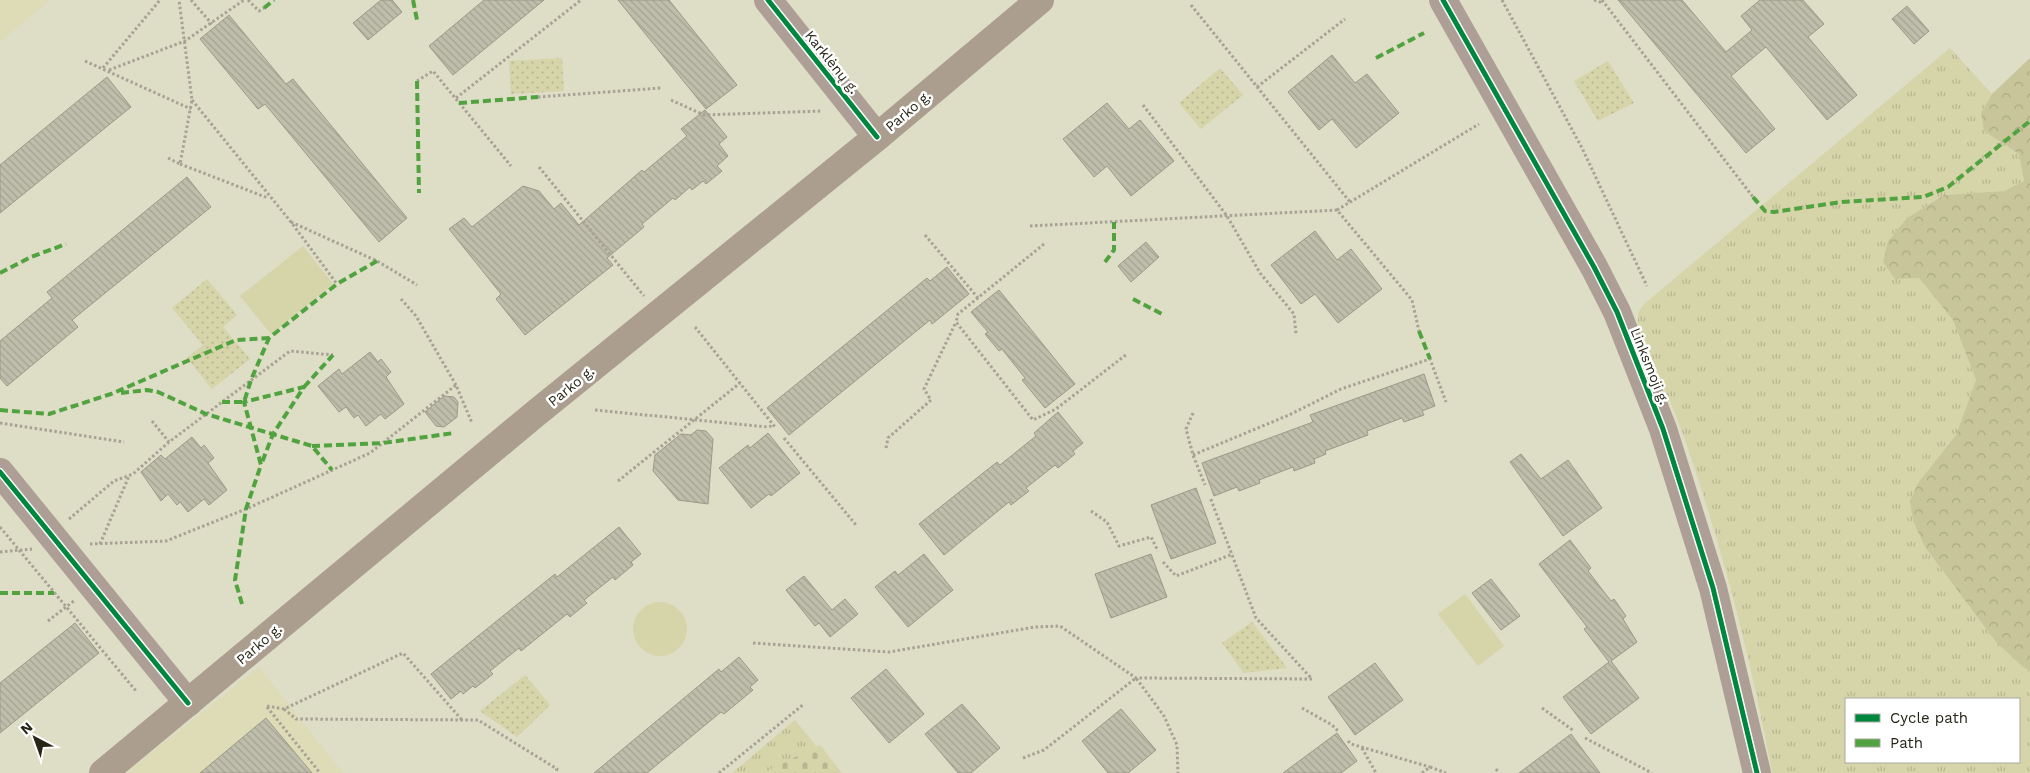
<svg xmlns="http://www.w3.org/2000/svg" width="2030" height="773" font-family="'Work Sans',sans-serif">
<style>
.built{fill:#dedcb7}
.grass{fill:url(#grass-tufts);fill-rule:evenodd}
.forest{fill:url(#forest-crowns)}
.cemetery{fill:url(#cemetery-stones)}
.park{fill:url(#park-dots)}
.garden{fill:#d6d4a9}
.building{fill:url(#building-back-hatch);stroke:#9b9a88}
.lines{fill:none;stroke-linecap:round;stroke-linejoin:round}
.path{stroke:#a8a195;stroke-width:3;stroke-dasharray:2.5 2.5;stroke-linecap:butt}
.minor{stroke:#ae9f96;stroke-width:28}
.major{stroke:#ab9e8f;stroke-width:28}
.quiet{stroke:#51a340;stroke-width:4;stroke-dasharray:8 4;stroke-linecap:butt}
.cycleway-casing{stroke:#fff;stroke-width:8}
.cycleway{stroke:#00873e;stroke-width:5}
.labels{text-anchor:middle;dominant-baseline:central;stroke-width:5;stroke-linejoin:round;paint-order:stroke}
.street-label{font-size:14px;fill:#272616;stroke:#fff}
</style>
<defs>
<pattern id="grass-tufts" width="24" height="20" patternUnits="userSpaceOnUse" patternTransform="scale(1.25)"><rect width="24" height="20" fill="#d6d4a9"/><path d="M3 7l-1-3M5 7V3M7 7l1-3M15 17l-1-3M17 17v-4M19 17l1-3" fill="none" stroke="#b8b691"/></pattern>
<pattern id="forest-crowns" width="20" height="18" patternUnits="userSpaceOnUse" patternTransform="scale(1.25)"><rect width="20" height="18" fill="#c7c599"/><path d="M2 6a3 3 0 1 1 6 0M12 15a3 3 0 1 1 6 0" fill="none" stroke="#aba983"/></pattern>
<pattern id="cemetery-stones" width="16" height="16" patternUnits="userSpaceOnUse" patternTransform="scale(1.25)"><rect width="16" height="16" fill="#d6d4a9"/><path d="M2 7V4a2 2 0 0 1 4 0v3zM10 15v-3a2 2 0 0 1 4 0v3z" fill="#b8b691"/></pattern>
<pattern id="park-dots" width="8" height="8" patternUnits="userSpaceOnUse" patternTransform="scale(1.25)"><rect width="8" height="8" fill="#d6d4a9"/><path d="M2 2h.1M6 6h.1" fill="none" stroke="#b8b691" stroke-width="1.8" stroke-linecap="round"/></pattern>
<pattern id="building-back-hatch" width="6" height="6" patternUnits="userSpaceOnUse" patternTransform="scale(1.25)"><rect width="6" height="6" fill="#bfbeac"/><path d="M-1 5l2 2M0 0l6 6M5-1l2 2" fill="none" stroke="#a4a393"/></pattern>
</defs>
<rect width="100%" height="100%" fill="#deddc6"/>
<!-- built -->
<g class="built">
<path d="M0,0h50l-50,42z"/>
<path d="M259,667l84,106h-217z"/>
</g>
<!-- grass -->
<g class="grass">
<path d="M1950,48l42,46 -11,19 3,18 35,23 5,27 -20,10 -60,4 -37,23 -19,23 7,38 24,-1 34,42 23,60 -20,55 -38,48 -5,38 12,26 71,95 27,25 7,4v102h-258c-20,-111 -49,-223 -86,-330 -13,-39 -32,-77 -48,-115v-15l5,-8zM1846,699h173v63h-173z"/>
<path d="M795,720l43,53h-106z"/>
</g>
<!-- forest -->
<path class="forest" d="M2030,58v613l-7,-4 -27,-25 -71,-95 -12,-26 -3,-20 8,-18 38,-48 20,-55 -23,-60 -34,-42 -24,1 -12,-17 5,-21 19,-23 37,-23 60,-4 20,-10 -5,-27 -35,-23 -3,-18 11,-19z"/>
<!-- cemetery -->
<path class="cemetery" d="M820,745l22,28h-79z"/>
<!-- park -->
<g class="park">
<path d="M562,58l2,33 -53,3 -2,-33z"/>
<path d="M1608,61l26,42 -36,18 -24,-40z"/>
<path d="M1220,68l23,27 -42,34 -22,-26z"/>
<path d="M207,279l30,36 -14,12 27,32 -38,30 -25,-31 16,-13 -31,-37z"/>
<path d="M1252,622l35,46 -43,5 -22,-30z"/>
<path d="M525,675l25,30 -33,32 -37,-26z"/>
</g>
<!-- garden -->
<g class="garden">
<path d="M303,246l30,38 -62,50 -31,-38z"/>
<path d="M1465,594l39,52 -26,20 -40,-52z"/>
<circle cx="660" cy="629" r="27"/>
</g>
<!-- building -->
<g class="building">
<path d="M381,0h11l10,12 -34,28 -15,-17z"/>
<path d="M484,0h60l-91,75 -24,-29z"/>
<path d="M618,0h51l68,85 -31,24z"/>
<path d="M1618,0h64l44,52 26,-22 -11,-14 19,-16h43l21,24 -16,13 49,58 -30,25 -61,-73 -35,29 44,53 -29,24z"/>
<path d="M1907,6l22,25 -15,13 -22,-25z"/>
<path d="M229,15l57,69 7,-5 114,139 -28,24 -114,-138 -7,5 -58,-70z"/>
<path d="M1332,55l23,28 12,-9 32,39 -43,35 -24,-29 -13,11 -31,-38z"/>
<path d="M107,77l24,30 -131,106v-48z"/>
<path d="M1107,103l22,26 11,-9 34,41 -43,35 -24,-30 -13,11 -31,-38z"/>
<path d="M705,110l22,27 -8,7 9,12 -11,10 5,5 -16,13 -3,-3 -11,9 -2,-3 -15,13 -2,-2 -31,26 2,3 -37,31 6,7 -88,70 -29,-36 5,-5 -52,-65 15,-11 8,9 51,-41 16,5 15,18 7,-6 18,22 63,-55 2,2 43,-36 -6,-7z"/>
<path d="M187,177l24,30 -139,113 6,7 -71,59 -7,-8v-37l52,-43 -5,-6z"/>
<path d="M1315,231l22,29 14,-11 31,40 -44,34 -23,-29 -14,10 -30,-39z"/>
<path d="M1146,242l13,15 -28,25 -13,-16z"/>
<path d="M947,267l22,27 -37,30 -2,-4 -141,115 -22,-27 160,-130 3,3z"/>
<path d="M999,290l76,94 -30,24 -23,-28 3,-2 -23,-29 -3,2 -14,-17 3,-2 -17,-20z"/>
<path d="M370,352l8,10 3,-3 10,13 -5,5 18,27 -19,15 -4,-5 -15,12 -8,-11 -4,3 -8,-11 -7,5 -21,-26 21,-17 3,5z"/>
<path d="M1424,374l11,32 -13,5 2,4 -20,7 -2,-4 -35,13 1,4 -43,16 1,3 -12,5 1,4 -21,8 -1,-4 -34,13 1,3 -21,8 -2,-4 -23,9 -12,-33 111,-41 -3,-7z"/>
<path d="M444,396l10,1 4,5 -1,15 -13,10 -8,-1 -11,-14z"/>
<path d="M1058,412l25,31 -10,8 2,3 -17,14 -3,-3 -29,23 3,3 -18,14 -2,-3 -65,53 -25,-31 78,-62 3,3 36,-29 -2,-3z"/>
<path d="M697,430l9,1 7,8 -5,65 -30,-4 -25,-29 2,-16 26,-21 10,1z"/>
<path d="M768,433l32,40 -29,23 -2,-2 -18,14 -32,-40 29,-23 2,3z"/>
<path d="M192,437l9,11 3,-3 10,13 -6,5 19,27 -18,15 -5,-6 -16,13 -8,-10 -3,3 -9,-11 -7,7 -20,-29 20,-17 4,4z"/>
<path d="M1521,454l20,25 27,-19 34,48 -39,28 -53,-74z"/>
<path d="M1196,488l20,55 -45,16 -20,-54z"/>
<path d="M619,527l22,27 -10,8 2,3 -18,15 -2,-3 -29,23 3,3 -17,14 -3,-3 -46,37 -2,-3 -29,23 3,3 -18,14 -2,-2 -10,8 -2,-3 -10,8 -20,-25 114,-92 10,-8 2,3z"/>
<path d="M1570,540l21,28 -3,3 23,30 3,-2 12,17 -3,3 14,23 -26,19 28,37 -48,36 -28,-37 46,-35 -25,-33 3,-2 -48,-63z"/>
<path d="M924,554l29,36 -45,37 -33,-40 20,-16 3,4z"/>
<path d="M1151,554l16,43 -56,21 -16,-44z"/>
<path d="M804,576l28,34 13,-11 13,15 -28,23 -11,-14 -4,3 -29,-36z"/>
<path d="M1491,579l29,37 -19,14 -29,-37z"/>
<path d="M75,623l24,30 -99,80v-50z"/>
<path d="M739,657l19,23 -8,7 3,3 -29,24 -3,-2 -74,61h-53l125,-104 2,3z"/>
<path d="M1375,663l28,37 -48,35 -27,-38z"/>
<path d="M886,669l38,45 -35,29 -38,-45z"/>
<path d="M962,704l38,44 -29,25h-13l-33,-39z"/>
<path d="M1121,709l35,41 -28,23h-20l-26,-32z"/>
<path d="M266,718l46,55h-112z"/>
<path d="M1337,733l20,28 -16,12h-58z"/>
<path d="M1571,734l29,39h-81z"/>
</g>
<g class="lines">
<!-- path -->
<g class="path">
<path d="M191,0l21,24"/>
<path d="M248,0l11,11 5,-3"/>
<path d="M1502,0l80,148 65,138"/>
<path d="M1594,0l9,3"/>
<path d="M1602,0l151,197"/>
<path d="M1191,5l159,197"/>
<path d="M85,61l106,48"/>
<path d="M103,68l57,-68"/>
<path d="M109,70l76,-29 59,-41"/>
<path d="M417,81l16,-10 78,95"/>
<path d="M1257,87l88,-68"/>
<path d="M538,97l123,-9"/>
<path d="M456,98l125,-98"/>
<path d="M192,100l99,122 46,62"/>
<path d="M671,100l33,15 118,-4"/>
<path d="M1143,105l84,111 33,57 34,41 2,20"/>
<path d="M168,158l12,6 12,-64 -13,-100"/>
<path d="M180,164l88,34"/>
<path d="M539,167l105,129"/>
<path d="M1337,210l142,-86"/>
<path d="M291,222l86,39 40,24"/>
<path d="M1030,226l307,-16 75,90 7,31"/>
<path d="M925,235l53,63"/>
<path d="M1044,244l-86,70 -2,8 77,98 23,-11 71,-55"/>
<path d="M401,299l15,17 40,69"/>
<path d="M695,327l80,100"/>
<path d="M595,410l173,17 6,-2"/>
<path d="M1193,413l-7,16 7,26 12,30"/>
<path d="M152,421l17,21"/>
<path d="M0,423l124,19"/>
<path d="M784,438l72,87"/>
<path d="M886,448l2,-10 43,-38 -7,-11 32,-67"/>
<path d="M1193,455l96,-40 52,-26 89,-30 16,43"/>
<path d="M618,481l122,-98"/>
<path d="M1091,511l16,11 12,24 32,-9 7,14"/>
<path d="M69,519l45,-38 19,-7 36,-32 121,-91 43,4"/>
<path d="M0,527l136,164"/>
<path d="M90,544l76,-3 80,-32 124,-56 86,-68 16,38"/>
<path d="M100,544l29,-68"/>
<path d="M0,552l32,-3"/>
<path d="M1163,562l13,14 57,-22"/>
<path d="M48,621l27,-21"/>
<path d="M753,643l136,9 146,-25 25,-1 76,52 176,1 -56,-61 -46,-121"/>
<path d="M267,706l17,3 119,-56 59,67"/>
<path d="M267,707l53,66"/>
<path d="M1302,708l30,17 7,7"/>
<path d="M1542,708l32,23"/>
<path d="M284,709l12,10 182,1 79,49 -2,4"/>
<path d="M1585,738l67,35"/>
<path d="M1348,741l3,3 79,23"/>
<path d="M1362,748l14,25"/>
<path d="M1023,758l21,-8 92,-72 28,38 13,29 1,28"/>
<path d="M1496,769l3,4"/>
<path d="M719,773l85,-69"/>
<path d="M1422,773l8,-6 16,6"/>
</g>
<!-- minor -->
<g class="minor">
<path d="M768,0l109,137"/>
<path d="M1443,0l151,267 23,45 46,117 50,159 44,185"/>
<path d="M0,472l188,231"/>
</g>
<!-- major -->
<path class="major" d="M103,773l432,-359 342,-277 163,-137"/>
<!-- quiet -->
<g class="quiet">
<path d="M413,0l4,20"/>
<path d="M264,8l10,-8"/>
<path d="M1376,58l48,-25"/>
<path d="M417,81l2,112"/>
<path d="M459,103l79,-6"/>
<path d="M1753,197l12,14 9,1 67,-10 82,-5 25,-10 82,-66"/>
<path d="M1105,262l9,-12v-28"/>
<path d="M0,273l31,-16 35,-13"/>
<path d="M1133,299l31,16"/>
<path d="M1419,331l11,28"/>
<path d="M304,387l29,-32"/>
<path d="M121,393l26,-3 11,2 48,22 106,32 20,24"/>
<path d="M222,402h22l7,-22 18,-42 68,-54 40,-23"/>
<path d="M0,410l49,4 62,-20 125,-54 33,-2"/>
<path d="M312,446l71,-3 71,-10"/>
<path d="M0,593h54"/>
<path d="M242,604l-7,-24 11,-71 15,-44 -17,-63 60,-15 -31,47 -12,31"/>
</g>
<defs>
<g id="cycleway">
<path d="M768,0l109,137"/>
<path d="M1443,0l151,267 23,45 46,117 50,159 44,185"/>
<path d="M0,472l188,231"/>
</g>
</defs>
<!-- cycleway casing -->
<use href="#cycleway" class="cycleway-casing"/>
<!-- cycleway -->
<use href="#cycleway" class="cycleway"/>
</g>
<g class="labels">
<!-- street labels -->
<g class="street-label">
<text transform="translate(832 62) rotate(51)">Karklėnų g.</text>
<text transform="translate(908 111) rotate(-40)">Parko g.</text>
<text transform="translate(1650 366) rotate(68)">Linksmoji g.</text>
<text transform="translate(571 386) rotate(-39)">Parko g.</text>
<text transform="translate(259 644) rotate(-40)">Parko g.</text>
</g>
</g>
<!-- legend -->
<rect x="1845" y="698" width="175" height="65" fill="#ffffff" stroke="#a9a8a2"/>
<rect x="1855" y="714" width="25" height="8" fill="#00873e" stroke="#a9a8a2"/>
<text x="1890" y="723" font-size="15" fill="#272616">Cycle path</text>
<rect x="1855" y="739" width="25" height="8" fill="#51a340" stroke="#a9a8a2"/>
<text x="1890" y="748" font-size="15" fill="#272616">Path</text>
<!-- north arrow -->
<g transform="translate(35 738) rotate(319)" stroke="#ffffff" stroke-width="4" paint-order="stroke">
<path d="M0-4L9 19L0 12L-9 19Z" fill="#272616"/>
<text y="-8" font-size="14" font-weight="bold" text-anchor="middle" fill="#272616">N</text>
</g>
</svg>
